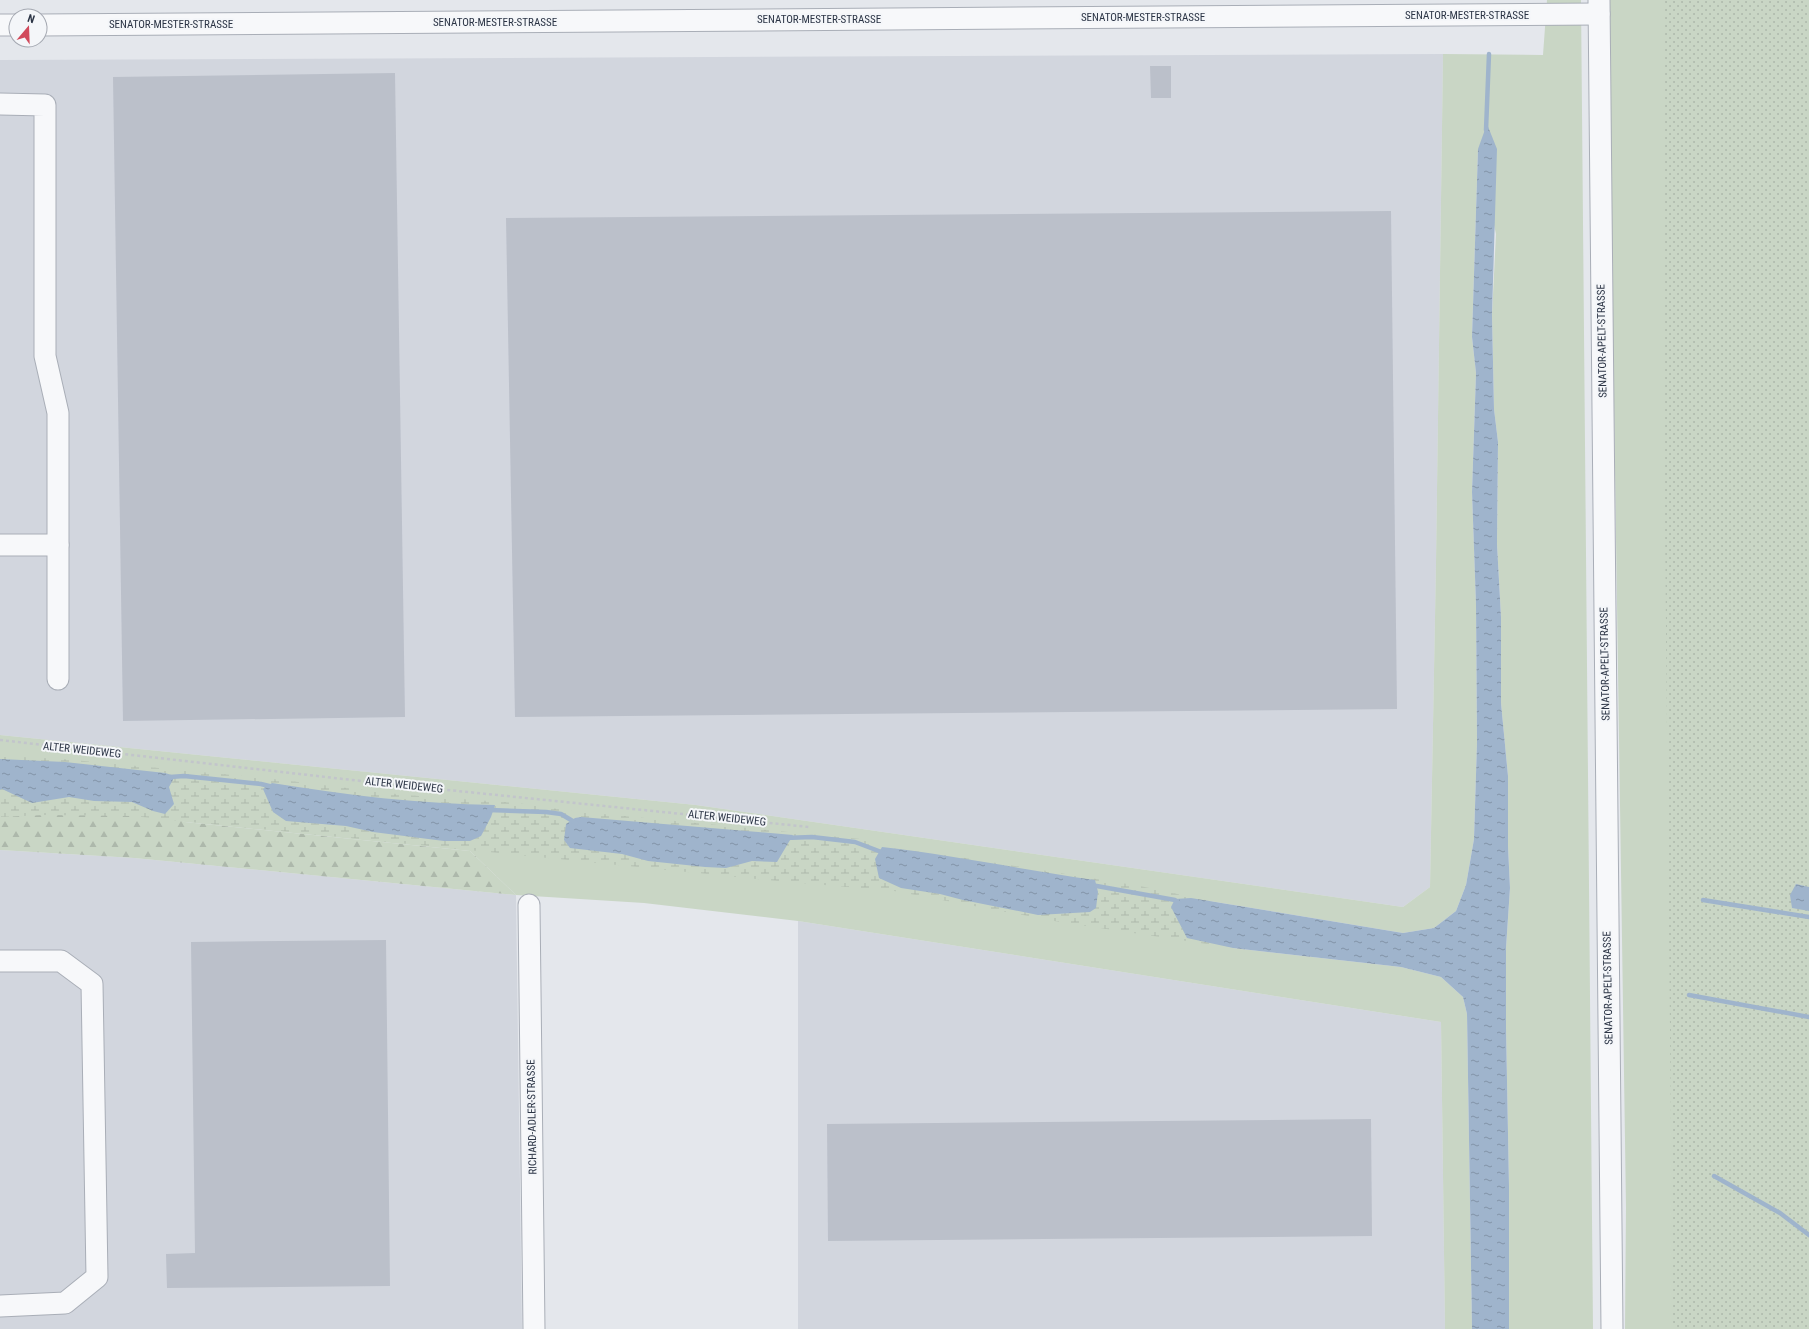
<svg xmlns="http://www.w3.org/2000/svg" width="1809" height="1329" font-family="'Roboto Condensed',sans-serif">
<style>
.built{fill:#d2d6de}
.grass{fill:#c9d6c5}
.forest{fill:url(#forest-firs)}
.wetland{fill:url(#wetland-marsh)}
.park{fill:url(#park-dots)}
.water{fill:url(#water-ripples)}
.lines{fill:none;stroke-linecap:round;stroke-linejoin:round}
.stream{stroke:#9fb4cc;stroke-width:4.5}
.building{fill:#bbc0ca}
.minor-casing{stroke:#a9aeb7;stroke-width:23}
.path{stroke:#c2c5cb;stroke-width:2.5;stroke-dasharray:3 3;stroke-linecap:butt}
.minor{stroke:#f7f8fa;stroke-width:21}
.labels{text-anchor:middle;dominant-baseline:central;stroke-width:4;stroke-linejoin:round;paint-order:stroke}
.street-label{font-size:11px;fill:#2b3445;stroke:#f4f6f9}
</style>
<defs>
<pattern id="forest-firs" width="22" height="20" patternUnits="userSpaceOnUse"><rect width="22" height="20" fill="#c9d6c5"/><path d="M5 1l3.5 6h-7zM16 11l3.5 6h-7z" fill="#adb8ab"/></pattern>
<pattern id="wetland-marsh" width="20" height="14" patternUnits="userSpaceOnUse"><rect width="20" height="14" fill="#c9d6c5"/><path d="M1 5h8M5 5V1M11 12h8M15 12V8" fill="none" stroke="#adb8ab"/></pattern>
<pattern id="park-dots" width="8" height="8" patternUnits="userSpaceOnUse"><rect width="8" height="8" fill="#c9d6c5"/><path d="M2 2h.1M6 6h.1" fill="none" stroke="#adb8ab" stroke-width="1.8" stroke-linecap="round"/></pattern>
<pattern id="water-ripples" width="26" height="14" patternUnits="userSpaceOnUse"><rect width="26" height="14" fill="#9fb4cc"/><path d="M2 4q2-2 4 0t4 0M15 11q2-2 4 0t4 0" fill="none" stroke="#8293a7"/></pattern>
</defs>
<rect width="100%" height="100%" fill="#e4e7ec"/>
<!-- built -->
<g class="built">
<path d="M1443,54l-7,509 -6,324 -27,20 -707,-102 -696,-70v-675z"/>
<path d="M0,850l134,8 382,37 6,434h-522z"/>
<path d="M798,921l643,101 4,307h-647z"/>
</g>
<!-- grass -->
<g class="grass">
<path d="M1547,0h34l12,1329h-84v-143l-3,-159v-79l4,-60 -2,-42v-70l-7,-73v-86l-4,-73 1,-102 -4,-33 -2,-94 4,-81 -18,-85 -6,188 4,36 -4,119 4,113 1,137 -3,97 -8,46 -10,26 -22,17 -31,5 -212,-35 -4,40 46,10 168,19 40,10 22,20 4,17 5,315h-27l-4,-307 -643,-101 -154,-18 -128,-8 -46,-44 -285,-29 -185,-32v-55l696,70 707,102 27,-20 6,-324 7,-509 100,1z"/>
<path d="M1608,0h201v1329h-184l1,-122z"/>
</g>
<!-- forest -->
<path class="forest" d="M0,790l165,24 20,8 285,29 46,44 -382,-37 -134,-8z"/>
<!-- wetland -->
<path class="wetland" d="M0,756l63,3 202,19 140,17 112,8 55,8 289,28 21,8 65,8 193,31 79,17 14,45 -173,-26 -166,-31 -128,-11 -634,-64 -87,-1 -45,2z"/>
<!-- park -->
<path class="park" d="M1665,0h144v1329h-136l-9,-896z"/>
<!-- water -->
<g class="water">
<path d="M1487,124l10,25 -5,166 2,94 4,33 -1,102 4,73v86l7,73v70l2,42 -4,60v79l3,159v143h-37l-5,-315 -4,-17 -22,-20 -40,-10 -168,-19 -46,-10 -16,-31 4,-8 16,-1 212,35 31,-5 22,-17 10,-26 8,-46 3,-97 -1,-137 -4,-113 4,-119 -4,-36 6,-188z"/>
<path d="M0,759l65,3 100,11 10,3 -6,11 5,17 -9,10 -12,-3 -21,-9 -38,-1 -25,-4 -37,6 -30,-14 -2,1z"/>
<path d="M272,783c73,12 149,21 223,22l-4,12 -10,19 -11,5h-26l-71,-9 -27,-6 -60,-5 -13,-9 -10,-23z"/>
<path d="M581,817l212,18 -16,27 -25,-1 -26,7 -21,-1 -57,-6 -26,-7 -52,-6 -6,-8 2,-16 9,-6z"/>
<path d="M882,847c72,8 142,23 213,33l3,12 -2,16 -6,4 -52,3 -75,-15 -23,-6 -39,-6 -22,-10 -4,-19z"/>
<path d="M1796,884l13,3v24l-17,-3 -2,-13z"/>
</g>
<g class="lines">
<!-- stream -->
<g class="stream">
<path d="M1486,130l3,-76"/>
<path d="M170,777l14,-1 77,8 12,3"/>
<path d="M489,810l57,2 15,2 15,9"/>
<path d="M785,838l27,-1 43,5 29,11"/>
<path d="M1091,885l84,15 4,3"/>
<path d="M1703,900l106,17"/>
<path d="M1689,995l120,22"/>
<path d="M1714,1176l66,37 29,22"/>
</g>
</g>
<!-- building -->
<g class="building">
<path d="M1150,66h21v32h-20z"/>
<path d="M395,73l10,644 -282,4 -10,-644z"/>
<path d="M1391,211l6,498 -882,8 -9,-499z"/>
<path d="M386,940l4,346 -223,2 -1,-34 29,-1 -4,-311z"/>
<path d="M1371,1119l1,117 -544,5 -1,-117z"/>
</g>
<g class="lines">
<defs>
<g id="minor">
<path d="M1599,0l13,1329"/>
<path d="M0,25h16"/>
<path d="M40,25l1559,-11"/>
<path d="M0,104l45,1v251l13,57v266"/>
<path d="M0,545h58"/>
<path d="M529,905l5,424"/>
<path d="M0,961h61l31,23 5,293 -32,26 -65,3"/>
</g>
</defs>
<!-- minor casing -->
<use href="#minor" class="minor-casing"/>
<!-- path -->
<path class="path" d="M0,740l370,42 439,45"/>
<!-- minor -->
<use href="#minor" class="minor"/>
</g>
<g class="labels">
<!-- street labels -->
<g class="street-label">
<text x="1467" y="15">SENATOR-MESTER-STRASSE</text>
<text x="1143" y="17">SENATOR-MESTER-STRASSE</text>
<text x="819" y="19">SENATOR-MESTER-STRASSE</text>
<text x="495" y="22">SENATOR-MESTER-STRASSE</text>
<text x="171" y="24">SENATOR-MESTER-STRASSE</text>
<text transform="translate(1602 341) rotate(-91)">SENATOR-APELT-STRASSE</text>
<text transform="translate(1605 664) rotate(-91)">SENATOR-APELT-STRASSE</text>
<text transform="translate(82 750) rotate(6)">ALTER WEIDEWEG</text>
<text transform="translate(404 785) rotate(6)">ALTER WEIDEWEG</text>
<text transform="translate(727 818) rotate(6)">ALTER WEIDEWEG</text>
<text transform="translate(1608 988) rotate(-91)">SENATOR-APELT-STRASSE</text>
<text transform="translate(532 1117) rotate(-91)">RICHARD-ADLER-STRASSE</text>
</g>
</g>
<!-- north arrow -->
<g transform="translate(28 28) rotate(19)"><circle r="19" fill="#f4f6f9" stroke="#a4a8b1"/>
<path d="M0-3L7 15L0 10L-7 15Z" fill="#d1495b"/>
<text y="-6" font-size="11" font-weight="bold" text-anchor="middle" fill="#2b3445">N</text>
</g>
</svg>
